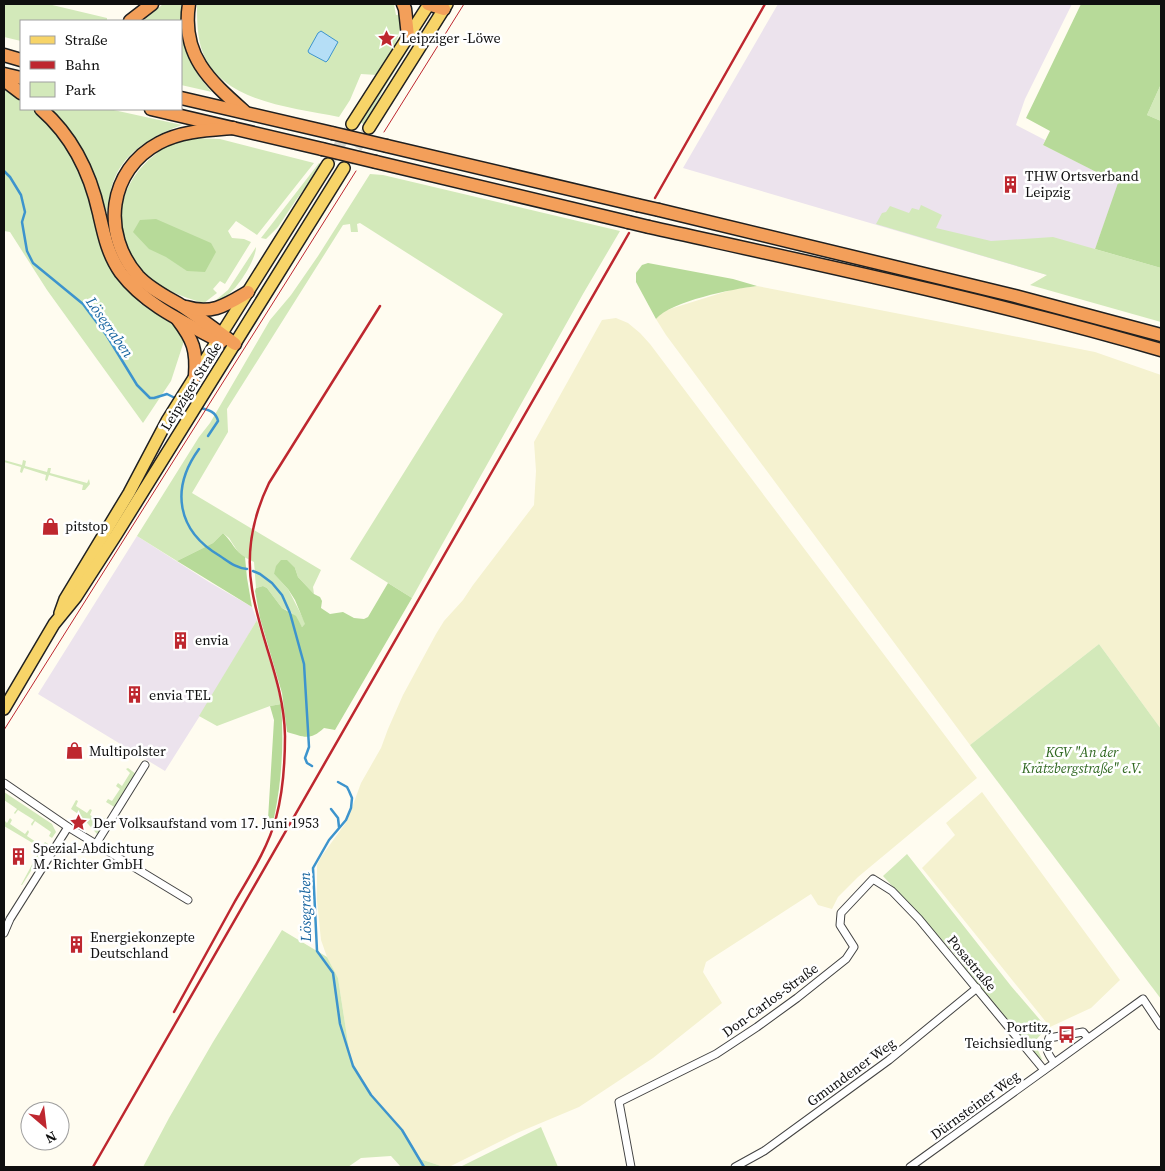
<svg xmlns="http://www.w3.org/2000/svg" width="1165" height="1171" font-family="'Source Serif 4',serif">
<style>
.industrial{fill:#ece3ed}
.farmland{fill:#f5f2d0}
.green{fill:#d3e9ba}
.forest{fill:#b7da99}
.water{fill:#b5def6;stroke:#3d94cd}
.lines{fill:none;stroke-linecap:round;stroke-linejoin:round}
.stream{stroke:#3d94cd;stroke-width:2.5}
.primary-tunnel{stroke:#dbd8ce;stroke-width:11;stroke-dasharray:11 5.5;stroke-linecap:butt}
.street-casing{stroke:#424242;stroke-width:9}
.primary-casing{stroke:#202020;stroke-width:14}
.highway-casing{stroke:#202020;stroke-width:15}
.street{stroke:#fff;stroke-width:7}
.primary{stroke:#f7d468;stroke-width:11}
.highway{stroke:#f39f5a;stroke-width:12}
.tram{stroke:#be272f;stroke-width:1}
.rail{stroke:#be272f;stroke-width:2.5}
.highway-bridge-casing{stroke:#202020;stroke-width:15;stroke-linecap:butt}
.highway-bridge{stroke:#f39f5a;stroke-width:12}
.labels{text-anchor:middle;dominant-baseline:central;stroke-width:5;stroke-linejoin:round;paint-order:stroke}
.poi-label{font-size:14px;fill:#0f0f0f;stroke:#fff;text-anchor:start}
.street-label{font-size:14px;fill:#0f0f0f;stroke:#fff}
.park-label{font-size:14px;font-style:italic;fill:#2e671f;stroke:#fff}
.water-label{font-size:15px;font-style:italic;fill:#1865a0;stroke:#fff}
</style>
<rect width="100%" height="100%" fill="#fffcf0"/>
<!-- industrial -->
<g class="industrial">
<path d="M778,4h294l-47,95 -9,26 29,15 -2,5 76,38 -24,66 -48,26 -364,-107z"/>
<path d="M137,536l72,46 43,25 5,13 -44,75 -48,76 -127,-77z"/>
</g>
<!-- farmland -->
<g class="farmland">
<path d="M757,286l338,66 66,23v354l-62,-85 -129,101 -304,-410 -10,-16 6,-7 11,-4 61,-19z"/>
<path d="M616,318l12,5 12,10 10,11 327,434 -119,99 -20,20 -6,12 -14,-4 -7,-11 -105,68 -3,10 19,31 -69,55 -74,49 -62,26 -68,34h-5l-24,-8 -16,-26 -32,-37 -12,-17 -10,-23 -12,-78 -11,-21 -6,-17 -4,-39v-36l4,-8 26,-36 14,-38 20,-35 7,-19 15,-34 33,-61 8,-13 19,-21 10,-15 61,-80 2,-34 -2,-29 68,-122z"/>
<path d="M982,792l138,188 -29,28 -41,19 -128,-159 33,-33 -9,-12z"/>
</g>
<!-- green -->
<g class="green">
<path d="M4,4h44l59,14v3h-86v20l-17,-4z"/>
<path d="M163,4h18v17h-38z"/>
<path d="M197,4h197l2,11 6,-1c-2,28 -11,38 -25,61l-16,-1 -11,26 -11,17c-46,-10 -116,-14 -136,-64 -6,-15 -6,-33 -6,-49z"/>
<path d="M427,16v3l-44,71 -16,32 -2,3 -5,-3z"/>
<path d="M181,35c8,24 14,39 31,57l-31,-7z"/>
<path d="M1161,84v37l-14,-6z"/>
<path d="M4,90l17,10v9h12l8,6 28,32 61,144 11,13 34,22 10,12 -14,43 -28,42 -96,-133 -37,-58 -6,-1z"/>
<path d="M50,109h59l73,16c-25,9 -52,23 -65,48 -7,13 -8,28 -11,42 -11,-41 -25,-76 -56,-106z"/>
<path d="M190,138l30,1 94,24 -57,72 -21,-14 -8,10 4,7 12,1 7,3 -26,42 -5,-3 -7,8 4,4 -13,10c-25,-7 -50,-16 -66,-37 -29,-39 -19,-84 18,-112 3,-3 8,-7 12,-9 6,-3 15,-5 22,-7z"/>
<path d="M319,163l4,2 -27,35 -18,27 -12,12 -5,-1z"/>
<path d="M370,174l13,1 237,56 -37,63 -171,304 -62,-39 153,-245 -143,-91 -3,1 1,8h-7l-1,-8 -7,1 -116,184 1,23 -36,61 129,77 -8,17 1,7 -16,-17 -3,-9 -21,6 14,15 18,35 -4,3 -11,-15 -9,-4 -15,-20 -4,-2 -7,2 -2,-26 -14,-7 -11,-17 -6,-5 -10,10 -36,18 -40,-25 62,-99 11,-14 60,-103 21,-25 27,-39z"/>
<path d="M921,205l21,10 -6,13 55,13 62,-4 108,31v54l-131,-37 17,-10 -171,-51 6,-11 4,-1 4,-6 19,7 3,-5 7,2z"/>
<path d="M256,247c0,12 -16,37 -25,45 -5,5 -11,8 -16,12l1,-4 12,-10z"/>
<path d="M4,460l18,5 1,-5 3,1 -1,5 22,6 1,-4h3l-1,5 37,10 2,-4 1,5 -5,6h-3l1,-5 -34,-10 -2,6 -2,-1 1,-5 -22,-7 -2,5 -2,-1 1,-5 -17,-5z"/>
<path d="M257,620l18,58 6,26 -11,2 -53,20 -18,-10z"/>
<path d="M1099,644l62,85v270l-191,-254z"/>
<path d="M128,768l8,6 -20,34 -10,-6 2,-3 4,2 8,-12 -4,-3 2,-3 4,3 8,-13 -4,-4z"/>
<path d="M4,792l48,32 4,8 -4,6 -3,-2 2,-4 -16,-11 -3,5 -1,-2 3,-4 -16,-10 -3,4 -1,-1 3,-4 -13,-9z"/>
<path d="M76,800l2,1 -2,5 11,7 3,-4 2,1 -2,5 11,7 3,-4 3,5 -8,10 -2,1 -16,-18 -10,-7z"/>
<path d="M10,818l2,2 -2,4 15,10 3,-4 1,2 -2,4 15,10 3,-4 3,2 -26,41h-1l20,-37 -37,-22v-6l3,3z"/>
<path d="M907,854l104,132 36,42 -13,14 8,17 -3,2 -86,-109 -70,-76z"/>
<path d="M282,930l45,27 11,21 12,78 10,23 12,17 32,37 16,26 24,8h-43l-10,-11 -30,2 -13,9h-205l26,-49 44,-76z"/>
<path d="M541,1127l17,40h-98z"/>
</g>
<!-- forest -->
<g class="forest">
<path d="M1081,4h80v80l-14,31 14,6v147l-66,-19 23,-66 -75,-38 7,-14 -24,-13z"/>
<path d="M156,219l55,24 5,9 -11,20 -18,-1 -21,-14 -17,-8 -16,-17 7,-12z"/>
<path d="M648,263l85,16 24,7c-24,3 -86,15 -101,33l-20,-37v-9l6,-8z"/>
<path d="M223,533c8,7 13,20 22,24l2,21 5,29 -75,-46 36,-18z"/>
<path d="M281,560h6l8,8 3,9 16,17 6,3 2,4 -1,7 9,6 13,-2 11,6 10,1 4,-2 20,-34 24,15 -77,132 -11,-2c-14,13 -20,9 -37,4l-5,-39 -22,-75 -5,-27 1,-3 7,-2 4,2 15,20 14,8 6,11 3,-3 -10,-24 -7,-11 -14,-15 2,-8z"/>
<path d="M281,704c3,38 1,76 -7,114l-6,1 6,-99 -4,-14z"/>
</g>
<!-- water -->
<path class="water" d="M321,31l17,11 -10,18 -2,2 -17,-9 -1,-2 10,-18z"/>
<g class="lines">
<!-- stream -->
<g class="stream">
<path d="M4,171l6,6 11,18 4,17 -3,10 5,29 6,12 50,41 24,32 30,49 13,13h4l13,-4 8,4"/>
<path d="M201,408c8,2 15,4 17,13l-10,15"/>
<path d="M199,449c-29,40 -22,82 21,107 9,6 16,12 27,13"/>
<path d="M253,571l7,3 12,9 10,12 8,18 14,51 5,83 -4,11 2,5 5,3"/>
<path d="M338,782l9,5 2,4 3,7 -1,10 -5,12 -17,20 -16,28 4,83 16,22 7,51 13,42 18,29 31,35 22,37"/>
<path d="M331,809l7,9 1,9"/>
</g>
<!-- primary-tunnel -->
<g class="primary-tunnel">
<path d="M348,162l21,-34"/>
<path d="M328,164l21,-34"/>
</g>
<defs>
<g id="street">
<path d="M4,783l64,44 120,73"/>
<path d="M96,844l49,-79"/>
<path d="M4,933l6,-14 58,-92"/>
<path d="M1054,1062c-7,-9 -9,-13 -5,-24l34,-6 5,6"/>
<path d="M631,1167l-12,-65 97,-48 41,-27 40,-29 49,-39 8,-12 -14,-22 1,-12 32,-34 19,12 27,28 125,151"/>
<path d="M735,1167l29,-16 125,-91 88,-72"/>
<path d="M910,1167l233,-168 18,27"/>
</g>
<g id="primary">
<path d="M352,124l77,-120"/>
<path d="M369,128l78,-124"/>
<path d="M60,613l5,-14 64,-106 38,-72 161,-257"/>
<path d="M4,709l50,-85 22,-27 40,-62 228,-367"/>
</g>
<g id="highway">
<path d="M189,4c-8,51 20,76 55,107"/>
<path d="M403,4l2,5 3,27"/>
<path d="M428,4l16,5"/>
<path d="M130,21l22,-17"/>
<path d="M4,55l17,5"/>
<path d="M4,74l17,4"/>
<path d="M4,80l17,13"/>
<path d="M181,98l151,35"/>
<path d="M41,109c32,28 49,63 58,104 5,22 9,42 22,60 25,33 65,50 100,69"/>
<path d="M151,109l171,40"/>
<path d="M233,128c-25,2 -52,3 -74,15 -51,27 -58,91 -21,133 12,13 29,21 44,30 18,12 35,25 53,38"/>
<path d="M387,146l250,59"/>
<path d="M376,162l252,60"/>
<path d="M659,210l356,86 146,39"/>
<path d="M649,227c172,38 344,74 512,123"/>
<path d="M186,307c26,8 40,-2 62,-15"/>
<path d="M178,320c15,20 19,30 17,56"/>
</g>
</defs>
<!-- street casing -->
<use href="#street" class="street-casing"/>
<!-- primary casing -->
<use href="#primary" class="primary-casing"/>
<!-- highway casing -->
<use href="#highway" class="highway-casing"/>
<!-- street -->
<use href="#street" class="street"/>
<!-- primary -->
<use href="#primary" class="primary"/>
<!-- highway -->
<use href="#highway" class="highway"/>
<!-- tram -->
<g class="tram">
<path d="M384,132l80,-128"/>
<path d="M4,730l352,-559"/>
</g>
<!-- rail -->
<g class="rail">
<path d="M655,198l110,-194"/>
<path d="M174,1012c20,-36 40,-73 60,-109 15,-26 34,-55 42,-85 7,-26 9,-55 9,-82 -1,-54 -25,-96 -33,-147 -6,-36 1,-73 17,-106l111,-177"/>
<path d="M93,1167l536,-934"/>
</g>
<defs>
<g id="highway-bridge">
<path d="M332,133l55,13"/>
<path d="M322,149l54,13"/>
<path d="M637,205l22,5"/>
<path d="M628,222l21,5"/>
</g>
</defs>
<!-- highway-bridge casing -->
<use href="#highway-bridge" class="highway-bridge-casing"/>
<!-- highway-bridge -->
<use href="#highway-bridge" class="highway-bridge"/>
</g>
<!-- icons -->
<defs>
<symbol id="sight-bare" viewBox="-9 -9 18 18"><path d="M0-6L1.8-2.2L6-1.7L2.9 1.2L3.7 5.4L0 3.3L-3.7 5.4L-2.9 1.2L-6-1.7L-1.8-2.2Z" fill="#be272f" stroke="#fff" stroke-width="2.5" paint-order="stroke"/></symbol>
<symbol id="building-bare" viewBox="-9 -9 18 18"><path d="M-4-6H4V6H1V3H-1V6H-4ZM-2.5-4.3h1.7v1.8h-1.7ZM.8-4.3h1.7v1.8H.8ZM-2.5-1h1.7V.8h-1.7ZM.8-1h1.7V.8H.8Z" fill="#be272f" stroke="#fff" stroke-width="2.5" paint-order="stroke"/></symbol>
<symbol id="shop-bare" viewBox="-9 -9 18 18"><path d="M-5-2.5h2.3a2.7 3.5 0 0 1 5.4 0H5L5.5 6h-11ZM-1.5-2.5h3a1.5 2.3 0 0 0-3 0Z" fill="#be272f" stroke="#fff" stroke-width="2.5" paint-order="stroke"/></symbol>
<symbol id="bus-bare" viewBox="-9 -9 18 18"><path d="M-5-6H5V4H4V6H2V4H-2V6H-4V4H-5ZM-3.5-4V0h7V-4ZM-3.5 1.2v1.5H-2V1.2ZM2 1.2v1.5H3.5V1.2Z" fill="#be272f" stroke="#fff" stroke-width="2.5" paint-order="stroke"/></symbol>
</defs>
<g fill-rule="evenodd">
<use href="#sight-bare" x="374" y="26" width="25" height="25"/>
<use href="#building-bare" x="998" y="172" width="25" height="25"/>
<use href="#shop-bare" x="38" y="514" width="25" height="25"/>
<use href="#building-bare" x="168" y="628" width="25" height="25"/>
<use href="#building-bare" x="122" y="682" width="25" height="25"/>
<use href="#shop-bare" x="62" y="738" width="25" height="25"/>
<use href="#sight-bare" x="66" y="810" width="25" height="25"/>
<use href="#building-bare" x="6" y="844" width="25" height="25"/>
<use href="#building-bare" x="64" y="932" width="25" height="25"/>
<use href="#bus-bare" x="1054" y="1022" width="25" height="25"/>
</g>
<g class="labels">
<!-- poi labels -->
<g class="poi-label">
<text x="401" y="38">Leipziger -Löwe</text>
<text x="1025" y="176">THW Ortsverband<tspan x="1025" dy="16">Leipzig</tspan></text>
<text x="65" y="526">pitstop</text>
<text x="195" y="640">envia</text>
<text x="149" y="695">envia TEL</text>
<text x="89" y="751">Multipolster</text>
<text x="93" y="823">Der Volksaufstand vom 17. Juni 1953</text>
<text x="33" y="848">Spezial-Abdichtung<tspan x="33" dy="16">M. Richter GmbH</tspan></text>
<text x="90" y="937">Energiekonzepte<tspan x="90" dy="16">Deutschland</tspan></text>
<text x="1052" y="1027" text-anchor="end">Portitz,<tspan x="1052" dy="16">Teichsiedlung</tspan></text>
</g>
<!-- street labels -->
<g class="street-label">
<text transform="translate(191 386) rotate(-58)">Leipziger Straße</text>
<text transform="translate(972 963) rotate(50)">Posastraße</text>
<text transform="translate(770 1000) rotate(-36)">Don-Carlos-Straße</text>
<text transform="translate(851 1072) rotate(-36)">Gmundener Weg</text>
<text transform="translate(975 1105) rotate(-36)">Dürnsteiner Weg</text>
</g>
<!-- park labels -->
<g class="park-label">
<text x="1082" y="752">KGV "An der<tspan x="1082" dy="16">Krätzbergstraße" e.V.</tspan></text>
</g>
<!-- water labels -->
<g class="water-label">
<text transform="translate(110 327) rotate(55)">Lösegraben</text>
<text transform="translate(305 907) rotate(-91)">Lösegraben</text>
</g>
</g>
<!-- border -->
<rect width="1165" height="1171" fill="none" stroke="#0f0f0f" stroke-width="10"/>
<!-- legend -->
<rect x="20" y="20" width="162" height="90" fill="#ffffff" stroke="#9f9f9f"/>
<rect x="30" y="36" width="25" height="8" fill="#f7d468" stroke="#9f9f9f"/>
<text x="65" y="45" font-size="15" fill="#0f0f0f">Straße</text>
<rect x="30" y="61" width="25" height="8" fill="#be272f" stroke="#9f9f9f"/>
<text x="65" y="70" font-size="15" fill="#0f0f0f">Bahn</text>
<rect x="30" y="82" width="25" height="15" fill="#d3e9ba" stroke="#9f9f9f"/>
<text x="65" y="95" font-size="15" fill="#0f0f0f">Park</text>
<!-- north arrow -->
<g transform="translate(45 1126) rotate(152)"><circle r="24" fill="#ffffff" stroke="#9f9f9f"/>
<path d="M0-4L9 19L0 12L-9 19Z" fill="#be272f"/>
<text y="-8" font-size="14" font-weight="bold" text-anchor="middle" fill="#0f0f0f">N</text>
</g>
</svg>
